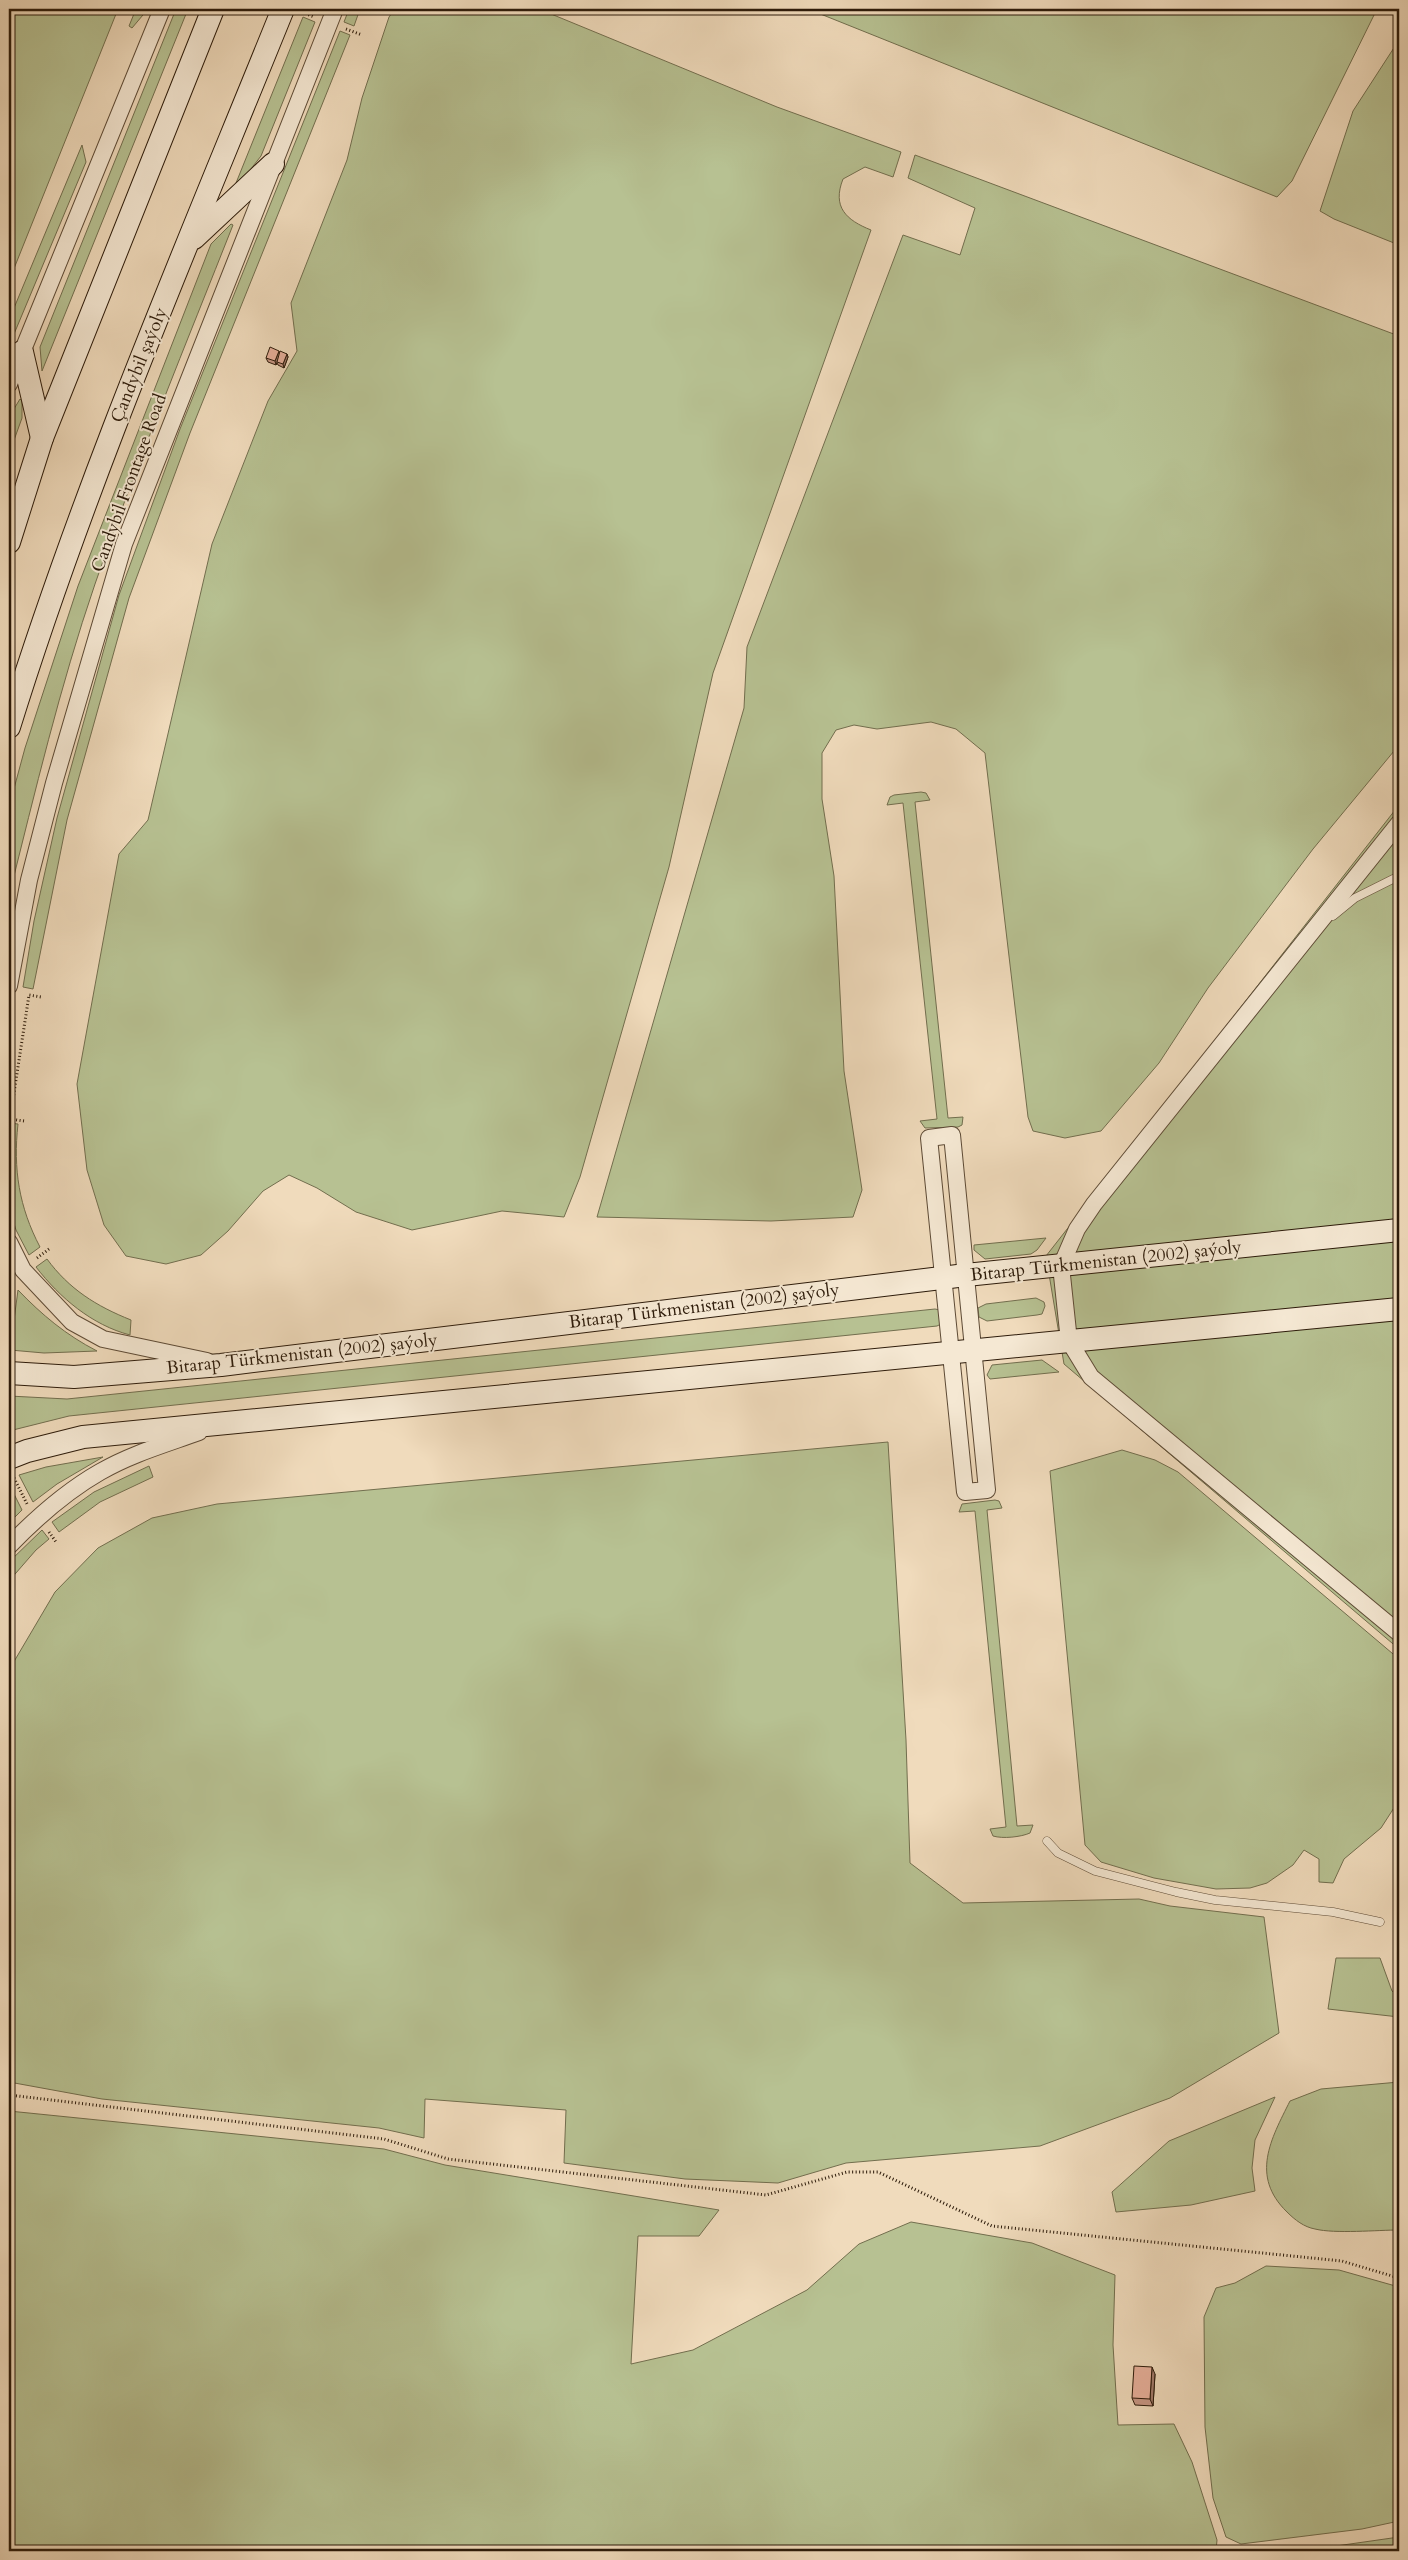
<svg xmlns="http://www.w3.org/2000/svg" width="1408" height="2560" font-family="Cardo,serif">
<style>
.green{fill:#b7c192;stroke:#726e4e}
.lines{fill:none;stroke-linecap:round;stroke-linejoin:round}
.lane-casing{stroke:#5e4b36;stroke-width:9}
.street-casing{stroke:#5e4b36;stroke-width:18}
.secondary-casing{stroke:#2d1b0a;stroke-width:24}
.path{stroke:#2d1b0a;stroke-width:3;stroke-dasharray:1 2.5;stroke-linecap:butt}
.lane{stroke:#f5e8d3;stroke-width:8}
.street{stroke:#f5e8d3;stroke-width:16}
.secondary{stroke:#f5e8d3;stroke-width:22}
.wall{fill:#c79785;stroke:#2d1b0a}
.shaded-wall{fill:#a27b6c;stroke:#2d1b0a}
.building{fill:#e7b09b;stroke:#2d1b0a}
.labels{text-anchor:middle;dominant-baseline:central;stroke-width:4;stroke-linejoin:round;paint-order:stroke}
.street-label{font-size:18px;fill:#2d1b0a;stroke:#f5e8d3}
</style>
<rect width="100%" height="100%" fill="#f0dbbc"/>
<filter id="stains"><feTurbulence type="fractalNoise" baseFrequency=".004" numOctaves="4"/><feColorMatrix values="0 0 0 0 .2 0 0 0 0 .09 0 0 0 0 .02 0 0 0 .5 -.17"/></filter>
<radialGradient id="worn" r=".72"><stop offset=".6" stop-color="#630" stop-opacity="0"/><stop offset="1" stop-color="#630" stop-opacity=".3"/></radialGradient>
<!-- green -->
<g class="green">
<path d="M10,9h108l-109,272v-268z"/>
<path d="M136,9h12l-16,19 -3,-2z"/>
<path d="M176,9h12l-146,362 -2,-24z"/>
<path d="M349,9h11l-6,17 -10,-4z"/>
<path d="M395,9h144l238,98 124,45 -8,25 -28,-10 -22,12c-11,28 3,41 28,51l-158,443 -44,194 -89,310 -16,40 -62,-6 -90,19 -56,-18 -39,-24 -28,-13 -26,16 -35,40 -27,24 -35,9 -40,-8 -22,-31 -17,-55 -10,-86 42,-230 29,-34 64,-276 56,-143 29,-50 -6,-48 56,-143 15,-62 27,-81z"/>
<path d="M808,9h569l-85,172 -15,16z"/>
<path d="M303,17l12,5 -54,134 -22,28 -3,-1z"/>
<path d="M340,31l10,4 -160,398 -61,165 -62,222 -34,169 -10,-2 11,-66 23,-103 62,-223 61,-166z"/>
<path d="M1399,40v205l-65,-26 -14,-8 33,-100z"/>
<path d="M82,145l4,17 -77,184v-26z"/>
<path d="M915,155l484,181v409l-86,104 -105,139 -49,75 -58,68 -36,7 -32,-7 -5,-14 -43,-364 -29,-24 -25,-7 -54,7 -23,-4 -18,5 -14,23v46l12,77 10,195 18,119 -9,27 -82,4 -174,-4 147,-509 3,-61 156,-412 57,20 15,-47 -67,-30z"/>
<path d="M231,224l2,1c-47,119 -96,237 -138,359 -35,102 -60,208 -86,312v-89l16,-59 53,-162 133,-342z"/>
<path d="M20,399l2,2v17l-13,36v-37z"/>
<path d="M921,792l5,1 4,7 -15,2 33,316 15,-1 -1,8 -4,2 -33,1 -5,-7 17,-2 -34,-316 -16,2 3,-8 4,-2z"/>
<path d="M1399,805v844l-335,-285 -18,-108z"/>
<path d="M9,1123l9,1c-5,45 1,83 22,123l-11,8 -13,-25 -7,-23z"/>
<path d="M1046,1238l-9,12 -6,4 -46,5 -11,-9v-5z"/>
<path d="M47,1259c22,30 49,47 84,61l-1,15c-38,-10 -70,-37 -94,-68z"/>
<path d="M18,1290c24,25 48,45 79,61l-53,2 -34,-3z"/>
<path d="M1036,1298l8,4 1,4 -3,8 -5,1 -50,6 -8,-4 -1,-9 8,-4z"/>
<path d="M935,1309l5,1 1,14 -4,2 -868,90 -60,15v-35l58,3z"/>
<path d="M1042,1360l17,12 -69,7 -3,-4 5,-10z"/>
<path d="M888,1442l18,298 4,123 53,40 176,-4 31,7 94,11 15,116 -109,65 -130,48 -194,17 -68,20 -93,-4 -121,-16 2,-53 -141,-11 -1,39 -45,-10 -277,-29 -93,-17v-412l46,-78 43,-44 54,-30 65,-14z"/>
<path d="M1122,1450l33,10 23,12 221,187v141l-18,28 -37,31 -11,24 -14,-1v-23l-15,-9 -11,15 -26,18 -17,5 -34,1 -62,-11 -53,-16 -16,-17 -35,-374z"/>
<path d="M103,1457l-46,27 -24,18 -14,-27 27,-8z"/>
<path d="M149,1466l4,11 -53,25 -41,30 -7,-10 42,-30z"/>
<path d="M9,1484l13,26 -13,13z"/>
<path d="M995,1500l4,1 3,7 -15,2 30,316 16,-1 -3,8c-9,4 -27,6 -37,3l-3,-7 16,-2 -31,-316 -16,1 3,-8z"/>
<path d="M42,1530l7,9 -13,11 -27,31v-19z"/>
<path d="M1336,1958h44l12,33 7,6v20l-71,-8z"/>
<path d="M1399,2082v148c-21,0 -64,4 -84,-1 -11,-2 -20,-9 -28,-17 -37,-36 -16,-73 3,-111l31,-12z"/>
<path d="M1275,2097l-20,43 -3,28 3,23 -64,14 -75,7 -4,-20 57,-51z"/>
<path d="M9,2111l375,38 61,16 274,45 -20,26h-61l-7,128 62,-14 114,-60 52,-46 52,-22 121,21 83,32 -2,70 5,80 56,-1 18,38 25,78 -1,11h-1207z"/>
<path d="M1266,2266l73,4 60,17v234l-37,8 -121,15 -15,-7 -13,-39 -8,-71 -1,-110 12,-29 19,-5z"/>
<path d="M1399,2537v14h-98z"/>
</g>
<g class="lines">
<defs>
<g id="lane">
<path d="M1333,916l22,-18 44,-22"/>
<path d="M1047,1841l11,12 37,18 81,21 39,8 118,12 47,10"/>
</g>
<g id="street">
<path d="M9,384l153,-375"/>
<path d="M1399,823l-305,381 -17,25 -16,37 8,75 22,36 308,256"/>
<path d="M9,986l20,-106 25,-97 70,-239 211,-535"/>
<path d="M952,1135l35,355 -22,2 -36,-354z"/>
<path d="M9,1242l14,28 49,52 31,17 104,22"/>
<path d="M9,1546c28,-29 56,-54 91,-74 31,-18 66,-28 99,-40"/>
</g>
<g id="secondary">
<path d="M194,238l79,-74"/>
<path d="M22,352l20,86"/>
<path d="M9,542l33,-104 171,-429"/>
<path d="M9,727c76,-245 178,-481 274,-718"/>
<path d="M9,1373l65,4 147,-12 745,-90 433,-45"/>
<path d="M9,1458l18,-7 56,-14 1316,-128"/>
</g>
</defs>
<!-- lane casing -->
<use href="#lane" class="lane-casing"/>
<!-- street casing -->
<use href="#street" class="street-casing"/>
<!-- secondary casing -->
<use href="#secondary" class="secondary-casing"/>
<!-- path -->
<g class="path">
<path d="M302,12l12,5"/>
<path d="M346,29l16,6"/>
<path d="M24,1121l-14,-2 19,-124 12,2"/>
<path d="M37,1258l12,-9"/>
<path d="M9,1311l4,-27"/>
<path d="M14,1478l13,26"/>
<path d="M49,1532l7,10"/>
<path d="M9,2095l375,44 64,20 318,36 81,-23h31l114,54 350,35 57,17"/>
</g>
<!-- lane -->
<use href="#lane" class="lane"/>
<!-- street -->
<use href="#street" class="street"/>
<!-- secondary -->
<use href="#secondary" class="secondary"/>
</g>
<!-- wall -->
<g class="wall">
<path d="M280,353l7,1 1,3 -4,11 -6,-3 -1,-2 -1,2 -8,-3 -2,-4z"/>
<path d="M1155,2374l-2,32 -18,-1 -3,-7z"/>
</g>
<!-- shaded-wall -->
<g class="shaded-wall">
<path d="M279,351l1,3 -4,11 -1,-4z"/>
<path d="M287,354l1,3 -4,11 -1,-4z"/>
<path d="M1152,2367l3,7 -2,32 -3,-7z"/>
</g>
<!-- building -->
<g class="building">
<path d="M270,347l9,4 -4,10 -9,-3z"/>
<path d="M280,351l7,3 -4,10 -6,-2z"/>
<path d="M1134,2366l18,1 -2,32 -18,-1z"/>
</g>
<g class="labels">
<!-- street labels -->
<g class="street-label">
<text transform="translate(139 365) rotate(-68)">Çandybil şaýoly</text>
<text transform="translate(129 483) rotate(-70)">Candybil Frontage Road</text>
<text transform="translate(1106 1261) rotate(-6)">Bitarap Türkmenistan (2002) şaýoly</text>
<text transform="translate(704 1306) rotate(-7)">Bitarap Türkmenistan (2002) şaýoly</text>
<text transform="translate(302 1354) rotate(-6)">Bitarap Türkmenistan (2002) şaýoly</text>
</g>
</g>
<!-- margin -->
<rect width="1408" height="2560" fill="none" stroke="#f0dbbc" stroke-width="30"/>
<rect x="10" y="10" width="1388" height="2540" fill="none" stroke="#2d1b0a" stroke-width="2.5"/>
<rect x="15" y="15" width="1378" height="2530" fill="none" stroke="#2d1b0a"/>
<rect width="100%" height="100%" filter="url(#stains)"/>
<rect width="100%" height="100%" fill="url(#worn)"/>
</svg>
